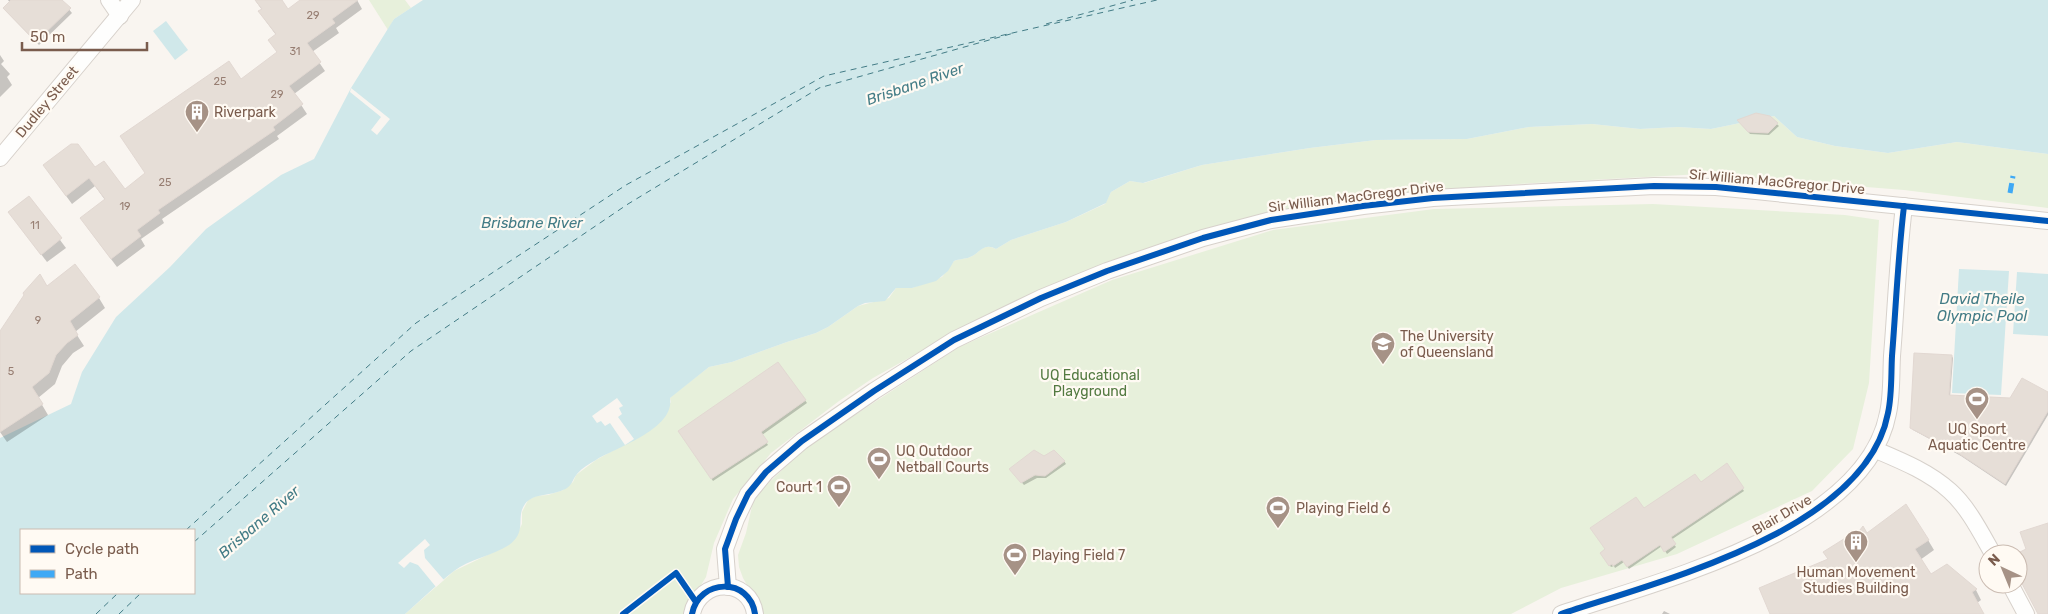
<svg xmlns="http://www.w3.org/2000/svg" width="2048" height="614" font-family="Rubik,sans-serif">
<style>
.green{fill:#e7f0db}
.water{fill:#d0e8ea;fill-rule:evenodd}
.pier{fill:#f9f5f0}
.shadow{fill:#0003}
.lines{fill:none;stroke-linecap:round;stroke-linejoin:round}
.ferry{stroke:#437c86;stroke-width:1;stroke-dasharray:6 5;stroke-linecap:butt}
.building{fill:#e6ded7;stroke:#e2d8d2}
.minor-casing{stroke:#d7d1cb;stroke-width:18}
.minor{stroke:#fefefd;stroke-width:16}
.quiet{stroke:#3fa9f5;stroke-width:5;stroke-dasharray:10 5;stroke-linecap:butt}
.cycleway-casing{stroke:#fffaf3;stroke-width:9}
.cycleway{stroke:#0057b8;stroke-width:6}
.labels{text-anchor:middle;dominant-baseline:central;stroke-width:4.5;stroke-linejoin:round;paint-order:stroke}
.number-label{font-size:11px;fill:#977e72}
.street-label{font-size:14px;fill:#7a5c4d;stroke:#fffaf3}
.poi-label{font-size:14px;fill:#7a5c4d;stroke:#fffaf3;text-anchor:start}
.park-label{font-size:14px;fill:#537a41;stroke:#fffaf3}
.water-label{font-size:15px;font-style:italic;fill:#437c86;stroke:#fffaf3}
</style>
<rect width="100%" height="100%" fill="#f9f5f0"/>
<!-- green -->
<g class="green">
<path d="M369,0h36l6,8 -17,11 -6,11z"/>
<path d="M1774,116l23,21 38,9 53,7 69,-11 91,12v54l-144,-18 -202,-16 -168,9 -154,11 -144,27 -129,41 -123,54 -111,62 -34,23 -68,52 -38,46 -19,44 -8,34 -23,37h-278l49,-43 54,-26 7,-7 7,-14v-12l6,-12 8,-4 12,-1 15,-5 10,-8 3,-7 20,-15 56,-31 19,-27 -1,-4 4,-4 35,-27 23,-5 55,-20 29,-9 12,-6 30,-21 31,-8 7,-10h16l30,-11 12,-16c5,-2 12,-2 16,-4 10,-4 13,-15 26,-8l15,-9 55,-18 39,-18 6,-12 19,-11 14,2 58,-18 108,-17 66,-8 91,-1 62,-12 63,-3 48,5 38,-2 33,2z"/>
<path d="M1653,204l192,11 34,5 -10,163 -16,66 -41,42 -135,63 -116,34 -50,26h-750l-2,-8 -16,-28 -4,-11 -1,-12 8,-22 8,-36 52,-50 153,-100 153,-67 161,-50 161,-21z"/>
</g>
<!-- water -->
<g class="water">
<path d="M423,0h1625v154l-91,-12 -69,11 -53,-7 -38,-9 -23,-21 -63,13 -33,-2 -38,2 -48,-5 -63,3 -62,12 -91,1 -66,8 -108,17 -59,18 -13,-2 -19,11 -5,11 -40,19 -55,18 -15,9c-12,-7 -16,4 -26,8 -4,2 -11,2 -16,4l-6,10 -12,10 -24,7h-16l-11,13 -20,2 -7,3 -30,21 -12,6 -29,9 -55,20 -23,5 -39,31c5,31 -53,49 -74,62 -7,4 -14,8 -19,14 -5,6 -5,13 -14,16 -12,6 -30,3 -38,14 -10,14 3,27 -16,41 -17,11 -40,14 -55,26 -17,13 -33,29 -49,43h-405v-176l71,-34 11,-32 34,-55 54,-50 36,-38 75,-54 33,-16 37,-71 43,-69zM21,530h173v63h-173z"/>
<path d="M166,21l22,29 -13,10 -22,-29z"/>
<path d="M1959,269l50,2 -8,124 -49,-2z"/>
<path d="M2017,272l31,2v62l-35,-2z"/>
</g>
<!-- pier -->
<g class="pier">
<path d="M351,88l39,31 -13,16 -6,-5 10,-13 -31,-25z"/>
<path d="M617,398l6,8 -4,2 3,6 -4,3 16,22 -9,6 -15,-22 -5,3 -4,-5 -4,2 -5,-7z"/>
<path d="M425,539l5,6 -6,5 1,8 19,22 -8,7 -18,-22 -8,-3 -6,6 -6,-5z"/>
</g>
<!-- shadow -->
<g class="shadow">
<path d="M8,0h53l11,13 -33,32 -32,-33 -3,-3 6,-6z"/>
<path d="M255,0h26l7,10 14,-10h55l5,9 -26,19 3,5 -27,19 13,19 -31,23 13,20 -30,22 2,3 -117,80 2,4 -23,16 4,7 -28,21 -30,-40 18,-27 -10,-14 -23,18 -22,-30 45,-5 29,22 22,-17 95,-93 37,-28 -2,-18 -11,-15 -5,-8 2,-2z"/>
<path d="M0,55l4,6 -3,3 9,10 -3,3 5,8 -12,12z"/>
<path d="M1769,117l10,9 -10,9 -19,-1 -10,-12z"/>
<path d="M28,197l38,51 -19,14 -38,-50z"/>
<path d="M47,288l52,10 6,10 -30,24 9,14 -11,7 -11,13 -7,18 -17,14 10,17 -41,27 -7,-10v-99z"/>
<path d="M1952,356l1,2 -3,39 61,2 37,-5v21l-42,71 -45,-30 -48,-26 -1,-2z"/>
<path d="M778,364l29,39 -45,32 6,10 -55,36 -33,-49z"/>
<path d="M1043,458l21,3 2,3 -20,14h-9l-13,7 -12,-14z"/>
<path d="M1727,465l17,26 -73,49 5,7 -9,7 -5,-8 -33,23 -5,-7 -9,6 -1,-2 -3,1 -10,-14 43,-43 56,-27z"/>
<path d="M1867,535l61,5 6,10 -14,10 10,16 17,-11 29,25 5,10 -4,3 6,11h-212l58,-54z"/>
<path d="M1664,611l6,3h-8z"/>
</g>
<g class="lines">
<!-- ferry -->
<g class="ferry">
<path d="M1046,24l87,-24"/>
<path d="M186,530l230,-207 210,-138 198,-109 333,-76"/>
<path d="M194,542l217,-191 217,-147 191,-116 195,-55"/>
<path d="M96,614l22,-21"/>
<path d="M119,614l22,-21"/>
</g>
</g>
<!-- building -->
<g class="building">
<path d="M11,0h51l9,8 -35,34 -33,-34z"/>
<path d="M255,0h27l6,9 12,-9h58l-26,19 3,4 -28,20 14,19 -32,24 14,18 -30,23 2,3 -117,80 2,3 -23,17 4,6 -30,23 -31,-41 25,-19 -16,-21 -23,18 -23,-31 28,-21h7l17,23 9,-6 21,28 20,-16 -25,-37 109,-75 12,18 36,-27 -9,-12 8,-6 -18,-23 4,-2z"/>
<path d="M1756,113l14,3 8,7 -10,10 -20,-1 -11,-12z"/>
<path d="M29,196l33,42 -21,17 -33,-43z"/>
<path d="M75,264l25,33 -30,24 8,14 -11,8 -11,12 -7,18 -17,14 11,17 -43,28v-101l24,-36 -1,-2 17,-19 7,12z"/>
<path d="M1914,353l38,2 -3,40 61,3 12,-20 26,14v19l-43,73 -47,-31 -48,-25z"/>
<path d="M778,362l28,38 -45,32 7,10 -57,37 -33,-48z"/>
<path d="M1034,450l10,6 10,-6 11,11 -20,15 -10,-1 -14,8 -12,-14z"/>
<path d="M1727,463l17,25 -73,49 5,7 -12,8 -4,-7 -33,22 -5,-7 -9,6 -1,-2 -3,2 -9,-13 5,-4 -15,-21 46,-31 8,11 51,-34 6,8z"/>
<path d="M1906,504l23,36 -14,9 16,25 16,-10 30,25 -5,3 12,22h-214l-11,-26 69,-29 -5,-7 24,-15 3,6 13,-17 4,7z"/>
<path d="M2048,523v91h-10l-20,-38v-23l8,-4 -6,-17z"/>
</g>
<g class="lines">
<defs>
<g id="minor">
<path d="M109,0l11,16"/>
<path d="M0,158l132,-158"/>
<path d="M1876,450c26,11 53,22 74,41 18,16 31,42 43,63"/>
<path d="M2010,584l16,30"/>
<path d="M728,587l-3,-38 11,-30 12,-25 18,-22 36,-31 72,-50 80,-51 87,-42 66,-27 96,-33 68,-18 92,-14 70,-8 221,-12 62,1 332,34"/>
<path d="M692,614c7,-36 58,-37 63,0"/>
<path d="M1561,614c98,-33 305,-83 327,-201 4,-18 3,-38 4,-57 4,-50 6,-100 12,-150"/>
</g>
</defs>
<!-- minor casing -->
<use href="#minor" class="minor-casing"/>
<!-- minor -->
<use href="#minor" class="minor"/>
<!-- quiet -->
<path class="quiet" d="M2010,193l3,-17"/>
<defs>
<g id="cycleway">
<path d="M728,587l-3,-38 11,-30 12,-25 18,-22 36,-31 72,-50 80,-51 87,-42 66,-27 96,-33 68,-18 92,-14 70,-8 221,-12 62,1 332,34"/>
<path d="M623,614l53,-41 20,29"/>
<path d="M692,614c7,-36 58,-37 63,0"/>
<path d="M1561,614c98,-33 305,-83 327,-201 4,-18 3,-38 4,-57 4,-50 6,-100 12,-150"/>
</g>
</defs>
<!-- cycleway casing -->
<use href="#cycleway" class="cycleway-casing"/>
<!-- cycleway -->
<use href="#cycleway" class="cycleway"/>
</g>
<!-- icons -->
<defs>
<symbol id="building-pin" viewBox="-11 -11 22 30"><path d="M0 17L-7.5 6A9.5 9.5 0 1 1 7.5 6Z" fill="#a69286" stroke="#fffaf3"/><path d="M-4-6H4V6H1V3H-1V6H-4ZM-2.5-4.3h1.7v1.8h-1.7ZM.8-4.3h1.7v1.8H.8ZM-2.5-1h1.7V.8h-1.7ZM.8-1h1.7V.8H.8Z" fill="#fff"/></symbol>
<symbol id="university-pin" viewBox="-11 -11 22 30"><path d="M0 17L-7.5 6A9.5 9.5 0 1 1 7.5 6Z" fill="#a69286" stroke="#fffaf3"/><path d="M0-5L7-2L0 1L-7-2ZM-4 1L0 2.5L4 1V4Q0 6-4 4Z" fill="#fff"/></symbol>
<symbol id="stadium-pin" viewBox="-11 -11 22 30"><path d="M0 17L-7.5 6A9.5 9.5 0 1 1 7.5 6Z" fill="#a69286" stroke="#fffaf3"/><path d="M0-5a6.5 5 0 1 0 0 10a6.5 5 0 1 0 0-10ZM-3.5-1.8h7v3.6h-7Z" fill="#fff"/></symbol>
</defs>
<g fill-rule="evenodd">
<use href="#building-pin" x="183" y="98" width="28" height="38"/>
<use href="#university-pin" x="1369" y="330" width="28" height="38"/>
<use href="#stadium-pin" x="1963" y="385" width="28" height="38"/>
<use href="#stadium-pin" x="865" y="445" width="28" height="38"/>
<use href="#stadium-pin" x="825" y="473" width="28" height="38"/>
<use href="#stadium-pin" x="1264" y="494" width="28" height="38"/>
<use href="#building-pin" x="1842" y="528" width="28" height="38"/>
<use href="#stadium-pin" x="1001" y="541" width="28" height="38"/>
</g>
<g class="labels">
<!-- number labels -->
<g class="number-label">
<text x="313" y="15">29</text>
<text x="295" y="51">31</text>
<text x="220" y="81">25</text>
<text x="277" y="94">29</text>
<text x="165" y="182">25</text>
<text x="125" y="206">19</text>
<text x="35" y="225">11</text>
<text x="38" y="320">9</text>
<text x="11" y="371">5</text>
</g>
<!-- street labels -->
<g class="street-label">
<text transform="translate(47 102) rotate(-50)">Dudley Street</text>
<text transform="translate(1777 182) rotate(5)">Sir William MacGregor Drive</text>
<text transform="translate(1356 197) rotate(-7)">Sir William MacGregor Drive</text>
<text transform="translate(1782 515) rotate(-30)">Blair Drive</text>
</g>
<!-- poi labels -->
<g class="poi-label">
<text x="214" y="112">Riverpark</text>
<text x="1400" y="336">The University<tspan x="1400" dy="16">of Queensland</tspan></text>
<text x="1977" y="429" text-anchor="middle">UQ Sport<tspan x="1977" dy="16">Aquatic Centre</tspan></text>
<text x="896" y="451">UQ Outdoor<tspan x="896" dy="16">Netball Courts</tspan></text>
<text x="822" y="487" text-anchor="end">Court 1</text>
<text x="1296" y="508">Playing Field 6</text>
<text x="1032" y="555">Playing Field 7</text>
<text x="1856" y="572" text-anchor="middle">Human Movement<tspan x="1856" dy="16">Studies Building</tspan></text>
</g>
<!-- park labels -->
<g class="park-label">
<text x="1090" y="375">UQ Educational<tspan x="1090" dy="16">Playground</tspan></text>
</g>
<!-- water labels -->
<g class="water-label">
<text transform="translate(915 84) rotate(-19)">Brisbane River</text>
<text x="532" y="223">Brisbane River</text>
<text x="1982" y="299">David Theile<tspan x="1982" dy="17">Olympic Pool</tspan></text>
<text transform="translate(259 522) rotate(-41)">Brisbane River</text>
</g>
</g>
<!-- legend -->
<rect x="20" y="529" width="175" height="65" fill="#fffaf3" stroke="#cabbb1"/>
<rect x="30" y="545" width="25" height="8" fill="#0057b8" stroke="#cabbb1"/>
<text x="65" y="554" font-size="15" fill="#7a5c4d">Cycle path</text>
<rect x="30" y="570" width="25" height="8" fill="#3fa9f5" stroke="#cabbb1"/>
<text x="65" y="579" font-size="15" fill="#7a5c4d">Path</text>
<!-- north arrow -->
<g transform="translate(2003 569) rotate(316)"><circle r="24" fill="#fffaf3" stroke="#cabbb1"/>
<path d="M0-4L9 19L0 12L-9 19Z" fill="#a69286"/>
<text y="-8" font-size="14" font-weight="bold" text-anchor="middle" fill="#7a5c4d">N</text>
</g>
<!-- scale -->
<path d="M22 42v8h125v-8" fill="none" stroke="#7a5c4d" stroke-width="2.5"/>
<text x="30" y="42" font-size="15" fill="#7a5c4d" stroke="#fffaf3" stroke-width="4" paint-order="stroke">50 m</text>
</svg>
